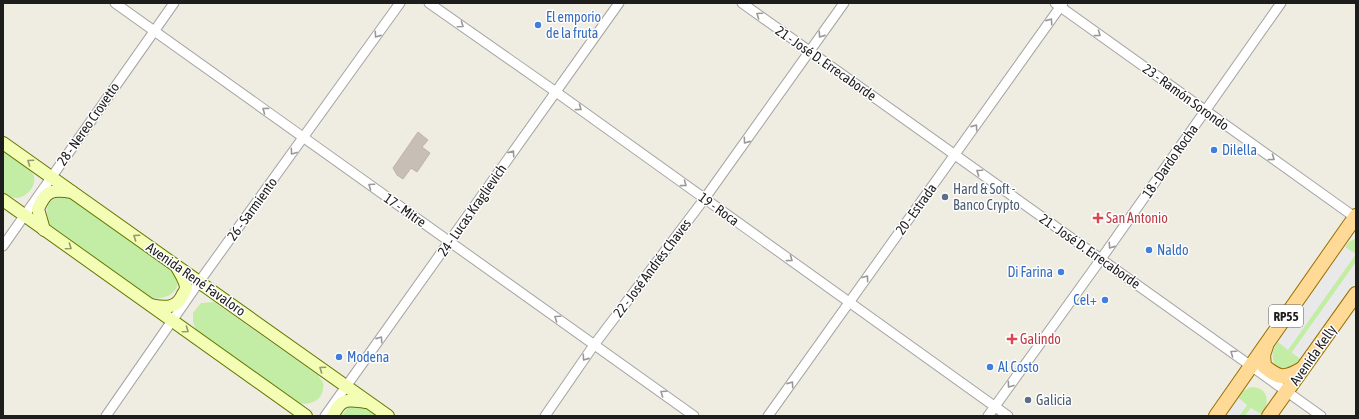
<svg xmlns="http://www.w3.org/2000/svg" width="1359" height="419" font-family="'Asap Condensed',sans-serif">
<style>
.grass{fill:#c3eca5}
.parking{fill:#e9e9e9}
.building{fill:#c7beb5;stroke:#c1b3a4}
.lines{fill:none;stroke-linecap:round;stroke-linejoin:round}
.street-casing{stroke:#a4a4a4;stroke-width:11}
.secondary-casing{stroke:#627800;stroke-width:14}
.primary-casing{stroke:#967000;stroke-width:16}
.street{stroke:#fff;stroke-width:9}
.secondary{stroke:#f3fdb3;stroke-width:12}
.primary{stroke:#ffda97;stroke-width:14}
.oneway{stroke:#999}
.oneway2{stroke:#939870}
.shop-dot{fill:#3f7fe0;stroke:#fff;stroke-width:1.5}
.service-dot{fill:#5c6f8a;stroke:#fff;stroke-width:1.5}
.health-dot{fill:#e0444e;stroke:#fff;stroke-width:1.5}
.labels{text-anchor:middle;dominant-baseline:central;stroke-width:3;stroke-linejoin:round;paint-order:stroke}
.shield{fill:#fff;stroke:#616161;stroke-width:1}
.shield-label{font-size:13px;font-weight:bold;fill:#1d1d1d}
.shop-label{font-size:14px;fill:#366cbe;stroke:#fff;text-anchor:start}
.street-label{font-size:14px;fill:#1d1d1d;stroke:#fff}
.service-label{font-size:14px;fill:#4e5e75;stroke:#fff;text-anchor:start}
.health-label{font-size:14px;fill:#be3a42;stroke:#fff;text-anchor:start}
</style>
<rect width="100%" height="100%" fill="#efece2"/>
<!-- grass -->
<g class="grass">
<path d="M3,150c9,7 24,14 30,24 5,10 -5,22 -15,24 -6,0 -11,-3 -15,-6z"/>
<path d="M68,196l104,74c1,2 4,5 5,8 4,15 -13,22 -25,20l-102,-73c-7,-20 -2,-27 18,-29z"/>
<path d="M1356,238v24l-64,90 10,8 -4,5 -10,6 -11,-3c-6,-9 -6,-17 1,-26l10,7 67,-94 -10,-8 4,-5z"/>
<path d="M214,302l104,73c1,3 4,6 5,8 1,3 0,7 -1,10 -4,10 -14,12 -24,10l-102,-73 -3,-8v-9l8,-10z"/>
<path d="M1251,387c18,0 19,16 11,28l-11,-7 -6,8h-6l8,-11 -10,-8 4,-5z"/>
<path d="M362,406l14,10h-35l8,-9z"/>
</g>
<!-- parking -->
<g class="parking">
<path d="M1345,247l11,7 -68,96 -10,-8z"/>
<path d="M1356,262v22l-54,76 -10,-7z"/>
<path d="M1237,397l10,8 -8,11h-15z"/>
<path d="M1251,408l11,7 -1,1h-16z"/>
</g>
<!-- building -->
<path class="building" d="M418,132l10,8 -6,7 8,6 -13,19 -6,-4 -8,11 -6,-4 -4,-7z"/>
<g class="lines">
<defs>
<g id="street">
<path d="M115,3l579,413"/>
<path d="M429,3l127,89 452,324"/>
<path d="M742,3l579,413"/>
<path d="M1055,3l301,215"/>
<path d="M3,246l171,-243"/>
<path d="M106,416l93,-134 201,-279"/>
<path d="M325,416l294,-413"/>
<path d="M545,416l49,-71 111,-147 139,-195"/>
<path d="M768,416l295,-413"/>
<path d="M988,416l113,-157 180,-256"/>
</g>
<g id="secondary">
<path d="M3,143l385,273"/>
<path d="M3,200l303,216"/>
<path d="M44,230l-6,-21c8,-19 14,-20 34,-17"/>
<path d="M151,305c14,3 26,4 32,-11 1,-1 3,-5 3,-6 0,-7 -6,-15 -9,-21"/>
<path d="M333,416c7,-18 16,-17 33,-14"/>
</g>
<g id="primary">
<path d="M1266,346l-3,9 1,11c15,13 21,13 38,3"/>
<path d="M1216,416l140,-200"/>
<path d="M1269,416l87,-122"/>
</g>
</defs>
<!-- street casing -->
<use href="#street" class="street-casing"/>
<!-- secondary casing -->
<use href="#secondary" class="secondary-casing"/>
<!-- primary casing -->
<use href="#primary" class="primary-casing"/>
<!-- street -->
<use href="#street" class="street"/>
<!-- secondary -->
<use href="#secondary" class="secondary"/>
<!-- primary -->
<use href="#primary" class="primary"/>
</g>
<!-- one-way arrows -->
<defs><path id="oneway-chevron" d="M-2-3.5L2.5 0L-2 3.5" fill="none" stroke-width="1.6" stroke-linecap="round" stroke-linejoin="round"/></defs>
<g class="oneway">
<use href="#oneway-chevron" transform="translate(759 15) rotate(-145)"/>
<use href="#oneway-chevron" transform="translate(1050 21) rotate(-55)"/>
<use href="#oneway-chevron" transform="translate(461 25) rotate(35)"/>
<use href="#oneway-chevron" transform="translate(1098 34) rotate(36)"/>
<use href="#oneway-chevron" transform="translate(377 35) rotate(125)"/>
<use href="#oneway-chevron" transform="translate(821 35) rotate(125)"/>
<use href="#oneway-chevron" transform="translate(579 108) rotate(36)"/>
<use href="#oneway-chevron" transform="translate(265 110) rotate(-144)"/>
<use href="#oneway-chevron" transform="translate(975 127) rotate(-55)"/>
<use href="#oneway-chevron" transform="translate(746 141) rotate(125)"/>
<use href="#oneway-chevron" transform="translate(293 152) rotate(126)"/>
<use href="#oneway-chevron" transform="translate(512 153) rotate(-55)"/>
<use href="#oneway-chevron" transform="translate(1272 158) rotate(36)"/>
<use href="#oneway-chevron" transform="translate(979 172) rotate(-145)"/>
<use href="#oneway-chevron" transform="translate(684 184) rotate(36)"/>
<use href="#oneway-chevron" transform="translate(371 186) rotate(-145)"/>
<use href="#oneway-chevron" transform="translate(1111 246) rotate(125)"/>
<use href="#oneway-chevron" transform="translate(790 259) rotate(36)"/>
<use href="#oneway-chevron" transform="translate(866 278) rotate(-54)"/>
<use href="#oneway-chevron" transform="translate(557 318) rotate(-145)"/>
<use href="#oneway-chevron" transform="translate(380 339) rotate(-55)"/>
<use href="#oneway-chevron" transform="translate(1233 353) rotate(-145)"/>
<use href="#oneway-chevron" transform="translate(585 358) rotate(125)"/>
<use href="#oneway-chevron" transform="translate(791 384) rotate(-55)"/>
<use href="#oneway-chevron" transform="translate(1010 385) rotate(126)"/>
<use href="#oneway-chevron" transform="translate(663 393) rotate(-145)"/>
</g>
<g class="oneway2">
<use href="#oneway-chevron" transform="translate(30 162) rotate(-145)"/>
<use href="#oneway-chevron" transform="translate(136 237) rotate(-145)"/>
<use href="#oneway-chevron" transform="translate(69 247) rotate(35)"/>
<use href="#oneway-chevron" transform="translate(186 330) rotate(35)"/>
<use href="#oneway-chevron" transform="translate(322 369) rotate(-145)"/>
</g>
<!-- markers -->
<g class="shop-dot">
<circle cx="538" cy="25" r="4"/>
<circle cx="1214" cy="150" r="4"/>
<circle cx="1149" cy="250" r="4"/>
<circle cx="1061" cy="272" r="4"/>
<circle cx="1105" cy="300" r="4"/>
<circle cx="339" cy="357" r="4"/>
<circle cx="990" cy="367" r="4"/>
</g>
<g class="service-dot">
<circle cx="945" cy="197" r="4"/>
<circle cx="1028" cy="400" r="4"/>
</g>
<g class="health-dot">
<path d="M1096 212h4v4h4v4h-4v4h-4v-4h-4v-4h4z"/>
<path d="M1010 333h4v4h4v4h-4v4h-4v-4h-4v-4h4z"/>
</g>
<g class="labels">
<!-- shield labels -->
<rect class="shield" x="1269" y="305" width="34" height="22" rx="3"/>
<g class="shield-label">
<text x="1286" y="316">RP55</text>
</g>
<!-- shop labels -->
<g class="shop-label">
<text x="546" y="17">El emporio<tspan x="546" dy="16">de la fruta</tspan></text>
<text x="1222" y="150">Dilella</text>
<text x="1157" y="250">Naldo</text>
<text x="1053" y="272" text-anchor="end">Di Farina</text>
<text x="1097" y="300" text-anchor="end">Cel+</text>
<text x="347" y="357">Modena</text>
<text x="998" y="367">Al Costo</text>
</g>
<!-- street labels -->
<g class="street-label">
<text transform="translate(826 63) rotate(35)">21 - José D. Errecaborde</text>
<text transform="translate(1186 97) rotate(36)">23 - Ramón Sorondo</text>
<text transform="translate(88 124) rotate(-55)">28 - Nereo Crovetto</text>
<text transform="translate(1170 161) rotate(-55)">18 - Dardo Rocha</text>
<text transform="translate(252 209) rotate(-54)">26 - Sarmiento</text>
<text transform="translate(719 209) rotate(36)">19 - Roca</text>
<text transform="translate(916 209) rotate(-54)">20 - Estrada</text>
<text transform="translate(405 210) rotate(35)">17 - Mitre</text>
<text transform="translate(472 210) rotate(-55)">24 - Lucas Kraglievich</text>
<text transform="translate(1090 251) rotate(35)">21 - José D. Errecaborde</text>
<text transform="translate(652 268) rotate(-53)">22 - José Andrés Chaves</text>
<text transform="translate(196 279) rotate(35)">Avenida René Favaloro</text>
<text transform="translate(1313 355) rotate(-55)">Avenida Kelly</text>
</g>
<!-- service labels -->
<g class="service-label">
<text x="953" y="189">Hard &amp; Soft -<tspan x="953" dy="16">Banco Crypto</tspan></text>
<text x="1036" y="400">Galicia</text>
</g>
<!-- health labels -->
<g class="health-label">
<text x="1106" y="218">San Antonio</text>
<text x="1020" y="339">Galindo</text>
</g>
</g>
<!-- border -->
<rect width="1359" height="419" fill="none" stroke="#1d1d1d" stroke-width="8"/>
</svg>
